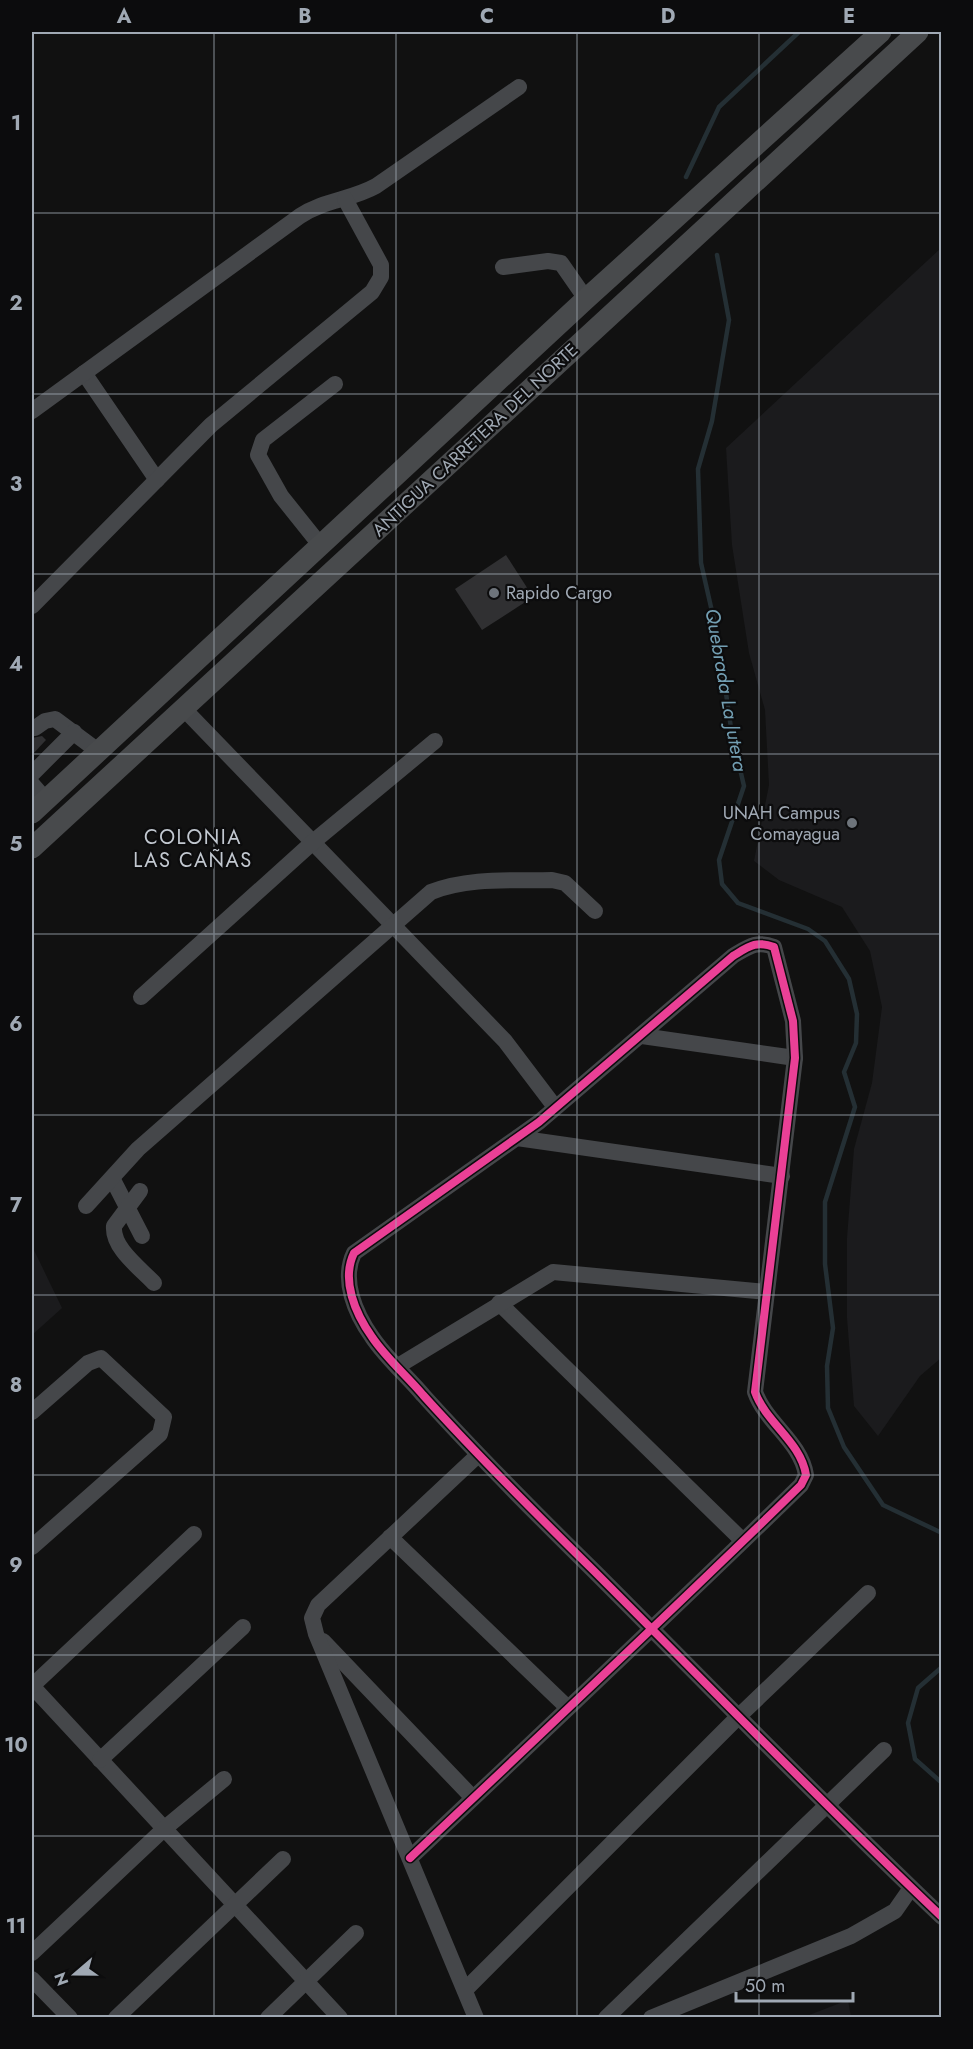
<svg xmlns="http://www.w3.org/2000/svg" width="973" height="2049" font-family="Jost,sans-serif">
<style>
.built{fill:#1b1b1d}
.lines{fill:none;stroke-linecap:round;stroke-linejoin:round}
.stream{stroke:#242f34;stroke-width:4.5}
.building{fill:#303032}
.minor{stroke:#45474a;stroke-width:16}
.major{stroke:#484a4c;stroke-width:21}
.cycleway-casing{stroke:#0c0c0d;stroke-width:11}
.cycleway{stroke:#ea4096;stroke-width:8}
.grid{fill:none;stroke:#a0a9b4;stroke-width:1.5;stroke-opacity:0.55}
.poi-dot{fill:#6e747b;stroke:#0c0c0d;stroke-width:2}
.labels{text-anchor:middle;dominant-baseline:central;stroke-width:4.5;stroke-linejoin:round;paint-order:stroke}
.street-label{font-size:18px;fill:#a0a9b4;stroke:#0c0c0d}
.poi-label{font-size:18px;fill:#a0a9b4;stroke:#0c0c0d;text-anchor:start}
.water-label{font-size:20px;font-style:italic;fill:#739fb3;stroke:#0c0c0d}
.neighbourhood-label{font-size:20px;letter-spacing:1.5px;fill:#c2c8d0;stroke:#0c0c0d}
.neatline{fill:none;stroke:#a0a9b4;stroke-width:2}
.grid-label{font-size:20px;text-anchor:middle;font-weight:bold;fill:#a0a9b4}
</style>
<rect width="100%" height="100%" fill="#111"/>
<!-- built -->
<g class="built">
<path d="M941,248v1110l-21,18 -42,60 -24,-30 -7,-88v-80l7,-89 18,-66 10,-76 -12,-56 -28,-44 -63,-27 -25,-19 15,-76 -4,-75 -16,-57 -17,-108 -6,-97z"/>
<path d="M32,1246l30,62 -30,27z"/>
<path d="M848,2000l3,17h-47z"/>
</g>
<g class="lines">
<!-- stream -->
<g class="stream">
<path d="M686,177l33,-70 80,-75"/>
<path d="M717,255l12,65 -17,101 -14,48 3,94 17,75 14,97 12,51 -25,74 3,24 16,19 70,26 17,12 24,38 8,35 -1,29 -12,29 11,35 -30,95v62l8,64 -6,38 1,42 16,39 39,58 59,28"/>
<path d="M942,1667l-24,21 -10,35 7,36 27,24"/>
</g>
</g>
<!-- building -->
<g class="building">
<path d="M506,555l27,42 -51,33 -27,-41z"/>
<path d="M42,736l4,4 -14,15v-17z"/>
</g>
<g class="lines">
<!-- minor -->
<g class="minor">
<path d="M503,267l45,-6 13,2 25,36"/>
<path d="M84,373l73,107"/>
<path d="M32,411l268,-195c24,-16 51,-16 76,-30l143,-99"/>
<path d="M321,546l-40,-50 -23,-41 5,-15 72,-56"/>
<path d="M32,606l179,-181 161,-133 9,-15v-12l-36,-66"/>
<path d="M183,708l322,333 50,66"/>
<path d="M35,728l10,-7 10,-2 43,32"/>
<path d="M32,774l42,-42"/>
<path d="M32,784l13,15"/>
<path d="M141,997l172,-155 122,-101"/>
<path d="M642,1036l153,22"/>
<path d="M517,1138l265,38"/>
<path d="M112,1178l30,58"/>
<path d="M140,1191l-26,35c-2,22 26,42 40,57"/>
<path d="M86,1206l52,-57 293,-257c38,-15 81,-11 121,-12l13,3 30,28"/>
<path d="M499,1303l244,238"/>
<path d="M398,1366l155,-94 214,20"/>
<path d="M32,1412l56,-49 13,-5 63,59 -4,17 -128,113"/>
<path d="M390,1537l178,171"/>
<path d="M323,1641l150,157"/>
<path d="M32,1686l308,332"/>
<path d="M32,1686l162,-152"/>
<path d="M100,1760l143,-133"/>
<path d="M410,1858c131,-124 262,-247 391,-373l5,-10c-5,-33 -40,-52 -51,-83l40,-334 -2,-37 -19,-74c-18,-7 -26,0 -41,9l-194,166 -185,131c-13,27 1,60 18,84 14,21 35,39 51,58 55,61 112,118 171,176 115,115 229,233 348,346"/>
<path d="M32,1953l133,-125 59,-49"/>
<path d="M32,1979l38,39"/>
<path d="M465,1990l274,-274 129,-123"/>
<path d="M116,2018l167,-159"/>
<path d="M268,2018l88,-85"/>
<path d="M476,2018l-160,-384 -4,-16 6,-13 159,-149"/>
<path d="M606,2018l278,-268"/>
<path d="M651,2018l200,-82 44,-25 16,-23"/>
</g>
<!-- major -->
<g class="major">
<path d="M32,813l554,-514 295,-267"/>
<path d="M32,848l886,-816"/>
</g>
<defs>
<path id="cycleway" d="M410,1858c131,-124 262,-247 391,-373l5,-10c-5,-33 -40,-52 -51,-83l40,-334 -2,-37 -19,-74c-18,-7 -26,0 -41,9l-194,166 -185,131c-13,27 1,60 18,84 14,21 35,39 51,58 55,61 112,118 171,176 115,115 229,233 348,346"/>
</defs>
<!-- cycleway casing -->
<use href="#cycleway" class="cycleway-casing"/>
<!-- cycleway -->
<use href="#cycleway" class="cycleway"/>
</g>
<!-- grid -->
<path class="grid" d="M214,32v1986M396,32v1986M577,32v1986M759,32v1986M32,213h910M32,394h910M32,574h910M32,754h910M32,934h910M32,1115h910M32,1295h910M32,1475h910M32,1655h910M32,1836h910"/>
<!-- markers -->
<g class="poi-dot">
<circle cx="494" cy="593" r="6"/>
<circle cx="852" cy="823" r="6"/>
</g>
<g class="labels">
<!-- street labels -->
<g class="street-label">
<text transform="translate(475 440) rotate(-43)">ANTIGUA CARRETERA DEL NORTE</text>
</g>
<!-- poi labels -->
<g class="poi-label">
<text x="506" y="593">Rapido Cargo</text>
<text x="840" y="813" text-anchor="end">UNAH Campus<tspan x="840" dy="21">Comayagua</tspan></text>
</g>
<!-- water labels -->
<g class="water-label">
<text transform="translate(726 690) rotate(80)">Quebrada La Jutera</text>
</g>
<!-- neighbourhood labels -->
<g class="neighbourhood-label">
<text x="193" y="837">COLONIA<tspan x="193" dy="23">LAS CAÑAS</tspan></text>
</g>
</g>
<!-- border -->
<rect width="973" height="2049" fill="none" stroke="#0c0c0d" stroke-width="66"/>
<!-- north arrow -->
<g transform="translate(75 1974) rotate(250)" stroke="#0c0c0d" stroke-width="4.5" paint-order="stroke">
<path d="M0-4.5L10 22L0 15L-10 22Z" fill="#a0a9b4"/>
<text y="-9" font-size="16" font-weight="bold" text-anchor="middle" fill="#a0a9b4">N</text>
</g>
<!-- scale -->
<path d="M736 1992v9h117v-9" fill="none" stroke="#a0a9b4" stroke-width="3"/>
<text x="745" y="1992" font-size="18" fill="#a0a9b4" stroke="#0c0c0d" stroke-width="4.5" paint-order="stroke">50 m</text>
<rect x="33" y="33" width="907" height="1983" class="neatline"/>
<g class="grid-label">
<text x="124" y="23">A</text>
<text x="305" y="23">B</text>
<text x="487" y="23">C</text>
<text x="668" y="23">D</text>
<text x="849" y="23">E</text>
<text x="16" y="130">1</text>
<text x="16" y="310">2</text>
<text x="16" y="491">3</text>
<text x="16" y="671">4</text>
<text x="16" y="851">5</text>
<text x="16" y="1031">6</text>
<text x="16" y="1212">7</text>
<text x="16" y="1392">8</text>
<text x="16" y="1572">9</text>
<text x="16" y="1752">10</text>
<text x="16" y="1933">11</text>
</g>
</svg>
